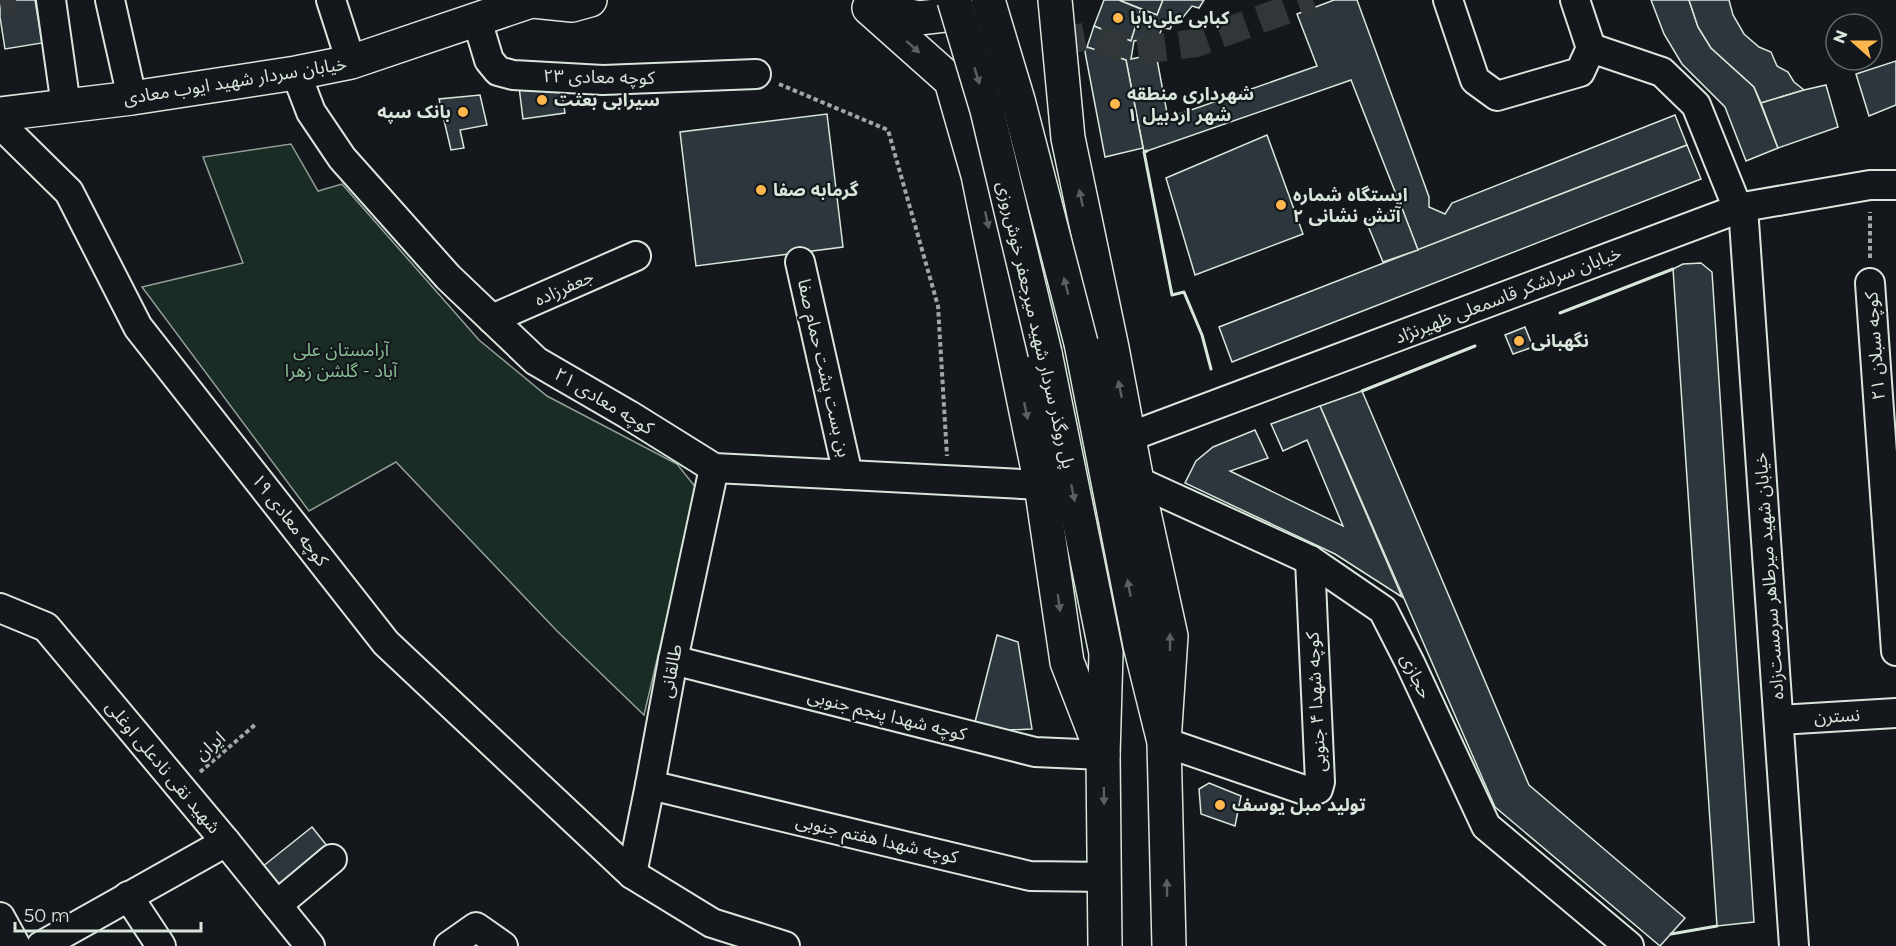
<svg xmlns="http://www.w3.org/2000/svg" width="1896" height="946" font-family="Montserrat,'Noto Sans Arabic',sans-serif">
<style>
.green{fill:#1a2d24;stroke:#939e99;stroke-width:1.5}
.building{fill:#2c363c;stroke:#d8e6dc;stroke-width:1.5}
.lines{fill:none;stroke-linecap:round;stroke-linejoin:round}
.minor-tunnel{stroke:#313739;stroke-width:28;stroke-dasharray:28 14;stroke-linecap:butt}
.minor-casing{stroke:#d8e6dc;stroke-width:32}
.major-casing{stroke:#d8e6dc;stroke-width:36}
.path{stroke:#9da8a2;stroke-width:4;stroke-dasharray:4.5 3;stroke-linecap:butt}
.minor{stroke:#14181c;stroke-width:28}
.major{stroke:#14181c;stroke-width:33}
.major-bridge-casing{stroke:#d8e6dc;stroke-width:36;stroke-linecap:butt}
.major-bridge{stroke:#14181c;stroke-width:33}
.wall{stroke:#d8e6dc;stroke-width:3}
.oneway{fill:#59605f}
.poi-dot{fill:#ffb74d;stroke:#14181c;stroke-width:2}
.labels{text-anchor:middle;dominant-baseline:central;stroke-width:4.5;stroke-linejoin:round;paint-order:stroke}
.poi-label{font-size:18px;font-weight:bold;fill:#d8e6dc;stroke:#14181c;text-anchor:start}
.street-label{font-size:18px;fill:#d8e6dc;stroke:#14181c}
.park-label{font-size:18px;fill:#8ac095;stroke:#14181c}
</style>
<rect width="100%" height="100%" fill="#14181c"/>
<!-- green -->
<path class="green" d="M291,144l27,47 24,-7 137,156 68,56 130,68 20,25 -53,226 -87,-84 -161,-169 -87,49 -167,-224 101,-24 -40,-106z"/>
<!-- building -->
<g class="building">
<path d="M0,0h35l7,43 -37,6 -5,-32z"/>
<path d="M1104,0h15l22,9 -10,32 -37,-15z"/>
<path d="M1119,0h44l-6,15z"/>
<path d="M1163,0h41l-5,8 -7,-2 -12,15 -6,-1 -4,9 -8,-1 -3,8 -25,5 -3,18 25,-5 12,64 149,-52 -20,-52 37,-14h23l63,172 9,25v10l16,7 7,-11 223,-88 12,30 -269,105 -67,-170 -207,72 -18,-92 -39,-13 7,-21 37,15 10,-32 16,6z"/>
<path d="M1651,0h38l9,27 13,21 43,39 24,61 -32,13 -21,-54 -43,-43 -18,-30z"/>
<path d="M1689,0h40l4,15 11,19 15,13 12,5 6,14 11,6 6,10 10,8 -43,13 -7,-16 -43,-39 -13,-21z"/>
<path d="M1087,47l39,13 17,88 -38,9 -20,-105z"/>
<path d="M1896,61v44l-27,11 -13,-42z"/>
<path d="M560,81l5,32 -42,6 -4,-32z"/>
<path d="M1826,85l12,42 -60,21 -17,-45 43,-13z"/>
<path d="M480,95l7,30 -27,5 4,18 -13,2 -12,-51z"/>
<path d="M827,114l16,133 -147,19 -16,-134z"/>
<path d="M1267,135l36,99 -108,41 -29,-97z"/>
<path d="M1687,145l14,34 -469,183 -13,-35z"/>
<path d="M1402,208l16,42 -35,12 -17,-41z"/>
<path d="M1701,263l11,9 42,650 -37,4 -44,-657 10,-5z"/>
<path d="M1525,327l8,20 -20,7 -8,-19z"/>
<path d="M1362,391l167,394 156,133 -25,28 -165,-139 -175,-401z"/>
<path d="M1320,406l82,191 -67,-43 -150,-71 11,-22 17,-14 42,-17 13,28 -38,13 113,55 -36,-86 -24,11 -12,-27z"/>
<path d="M997,635l21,7 14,87 -25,1 -32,-8z"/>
<path d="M1209,783l32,13 -6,30 -34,-12 -2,-25z"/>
<path d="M312,827l20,25 -52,34 -18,-19z"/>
</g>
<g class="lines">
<!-- minor-tunnel -->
<g class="minor-tunnel">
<path d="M0,3l16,-3"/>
<path d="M1057,42l32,-6 44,15 63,-8 117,-43"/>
</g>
<defs>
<g id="minor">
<path d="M51,0l15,106"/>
<path d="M110,0l22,98"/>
<path d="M331,0l20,62"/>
<path d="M1448,0l27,80 22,16 83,-24 11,-24 -16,-48"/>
<path d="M477,20l12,40 9,11 15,4 90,5 153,-6"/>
<path d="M1591,48l71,24 34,33 42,104"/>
<path d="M296,73l15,39 31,46 106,119 88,84 93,54 85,53 327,17"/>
<path d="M0,124l69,68 69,135 248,316 246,231 80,49 73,23"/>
<path d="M1743,207l51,739"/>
<path d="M800,262l48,213"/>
<path d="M1870,283l26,368"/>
<path d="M492,319l144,-63"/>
<path d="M1129,437l614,-230 127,-22h26"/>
<path d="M1137,481l173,79 73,50 27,53 76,163 143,120"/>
<path d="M0,608l46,19 180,215 84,104"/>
<path d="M673,660l362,92 68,3"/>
<path d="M1779,720l117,-7"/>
<path d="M1164,742l146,50 8,-3 2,-7 -10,-222"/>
<path d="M650,785l380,91 76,1"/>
<path d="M632,874l18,-89 23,-125 41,-192"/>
<path d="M128,896l33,50"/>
<path d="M277,905l55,-46"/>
<path d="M0,917l16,29"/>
<path d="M41,946l185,-104"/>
<path d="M449,946l27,-19 27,19"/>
</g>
<g id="major">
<path d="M1055,0l13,138 44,210 25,133 34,155 -7,106"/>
<path d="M533,1l39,4 18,-5"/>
<path d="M869,8l82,73 27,94 63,310 26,177 36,93"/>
<path d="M871,8l48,10 51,-6 14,-8"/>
<path d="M0,114l132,-16 164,-25 55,-11 183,-62"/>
<path d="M1081,343l59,302 24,97 5,204"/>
<path d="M1045,353l61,300 -3,102 2,191"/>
</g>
</defs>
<!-- minor casing -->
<use href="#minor" class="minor-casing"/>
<!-- major casing -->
<use href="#major" class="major-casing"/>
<!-- path -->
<g class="path">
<path d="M779,84l109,46 50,176 9,150"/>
<path d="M1870,258v-46"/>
<path d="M200,772l56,-48"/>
</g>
<!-- minor -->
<use href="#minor" class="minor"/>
<!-- major -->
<use href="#major" class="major"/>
<defs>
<g id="major-bridge">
<path d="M954,0l33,110 58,243"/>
<path d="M988,0l30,100 63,243"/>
</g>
</defs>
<!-- major-bridge casing -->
<use href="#major-bridge" class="major-bridge-casing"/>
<!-- major-bridge -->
<use href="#major-bridge" class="major-bridge"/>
<!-- wall -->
<g class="wall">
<path d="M1147,151l-3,1 28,143 12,-3 18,43 9,34"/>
<path d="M1560,313l113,-44"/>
<path d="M1362,391l113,-45"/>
<path d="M1671,934l46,-8"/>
</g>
</g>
<!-- one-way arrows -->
<defs><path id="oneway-solid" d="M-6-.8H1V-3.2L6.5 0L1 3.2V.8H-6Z" transform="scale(1.5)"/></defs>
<g class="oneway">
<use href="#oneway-solid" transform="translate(913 47) rotate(42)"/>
<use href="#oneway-solid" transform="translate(977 76) rotate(73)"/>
<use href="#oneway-solid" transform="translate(1081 198) rotate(-102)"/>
<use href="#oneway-solid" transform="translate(987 220) rotate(78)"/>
<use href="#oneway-solid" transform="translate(1066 286) rotate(-105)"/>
<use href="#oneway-solid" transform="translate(1120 389) rotate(-101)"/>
<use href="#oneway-solid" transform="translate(1026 411) rotate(78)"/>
<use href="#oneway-solid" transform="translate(1073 493) rotate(78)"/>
<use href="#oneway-solid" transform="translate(1129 588) rotate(-101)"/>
<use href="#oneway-solid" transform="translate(1059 603) rotate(82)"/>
<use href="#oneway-solid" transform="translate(1170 642) rotate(-90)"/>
<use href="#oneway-solid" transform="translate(1104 796) rotate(89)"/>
<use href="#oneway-solid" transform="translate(1167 888) rotate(-91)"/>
</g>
<!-- markers -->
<g class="poi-dot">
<circle cx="1118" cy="18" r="6"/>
<circle cx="542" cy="100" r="6"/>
<circle cx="1115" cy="104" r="6"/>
<circle cx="463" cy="112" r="6"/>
<circle cx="761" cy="190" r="6"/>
<circle cx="1281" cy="205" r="6"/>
<circle cx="1519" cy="341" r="6"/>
<circle cx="1220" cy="805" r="6"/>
</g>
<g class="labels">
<!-- poi labels -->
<g class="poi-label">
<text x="1130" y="18">کبابی علی‌بابا</text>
<text x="1127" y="94">شهرداری منطقه<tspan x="1127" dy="21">۱ شهر اردبیل</tspan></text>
<text x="554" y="100">سیرابی بعثت</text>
<text x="451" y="112" text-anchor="end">بانک سپه</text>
<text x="773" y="190">گرمابه صفا</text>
<text x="1293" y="195">ایستگاه شماره<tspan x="1293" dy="21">۲ آتش نشانی</tspan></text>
<text x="1531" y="341">نگهبانی</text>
<text x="1232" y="805">تولید مبل یوسف</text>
</g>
<!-- street labels -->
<g class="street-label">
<text transform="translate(599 77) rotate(1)">کوچه معادی ۲۳</text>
<text transform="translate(235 81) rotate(-9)">خیابان سردار شهید ایوب معادی</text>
<text transform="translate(564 288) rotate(-24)">جعفرزاده</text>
<text transform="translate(1508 295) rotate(-21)">خیابان سرلشکر قاسمعلی ظهیرنژاد</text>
<text transform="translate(1036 325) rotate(77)">پل روگذر سردار شهید میرجعفر خوش‌روزی</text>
<text transform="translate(1875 346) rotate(-94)">کوچه سبلان ۲۱</text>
<text transform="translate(824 368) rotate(77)">بن بست پشت حمام صفا</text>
<text transform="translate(604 401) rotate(31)">کوچه معادی ۲۱</text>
<text transform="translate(290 520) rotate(52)">کوچه معادی ۱۹</text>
<text transform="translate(1769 576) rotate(-94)">خیابان شهید میرطاهر سرمست‌زاده</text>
<text transform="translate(671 671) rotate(-79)">طالقانی</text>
<text transform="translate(1416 676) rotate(64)">حجازی</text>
<text transform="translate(1316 702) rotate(-93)">کوچه شهدا ۴ جنوبی</text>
<text transform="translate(887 715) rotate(14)">کوچه شهدا پنجم جنوبی</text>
<text transform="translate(1837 716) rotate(-3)">نسترن</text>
<text transform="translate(210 746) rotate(-41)">ایران</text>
<text transform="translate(163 767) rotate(50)">شهید نقی نادعلی اوغلی</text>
<text transform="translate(877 839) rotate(13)">کوچه شهدا هفتم جنوبی</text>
</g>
<!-- park labels -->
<g class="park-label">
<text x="341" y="350">آرامستان علی<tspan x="341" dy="21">آباد - گلشن زهرا</tspan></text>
</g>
</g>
<!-- north arrow -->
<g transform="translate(1854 42) rotate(291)"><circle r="28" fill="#14181c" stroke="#626a69" stroke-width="1.5"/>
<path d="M0-4.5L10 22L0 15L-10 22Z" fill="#ffb74d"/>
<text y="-9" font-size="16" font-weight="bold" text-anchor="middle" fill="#d8e6dc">N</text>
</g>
<!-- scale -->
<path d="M15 922v9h186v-9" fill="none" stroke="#d8e6dc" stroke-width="3"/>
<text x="24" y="922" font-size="18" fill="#d8e6dc" stroke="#14181c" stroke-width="4.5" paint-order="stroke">50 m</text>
</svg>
